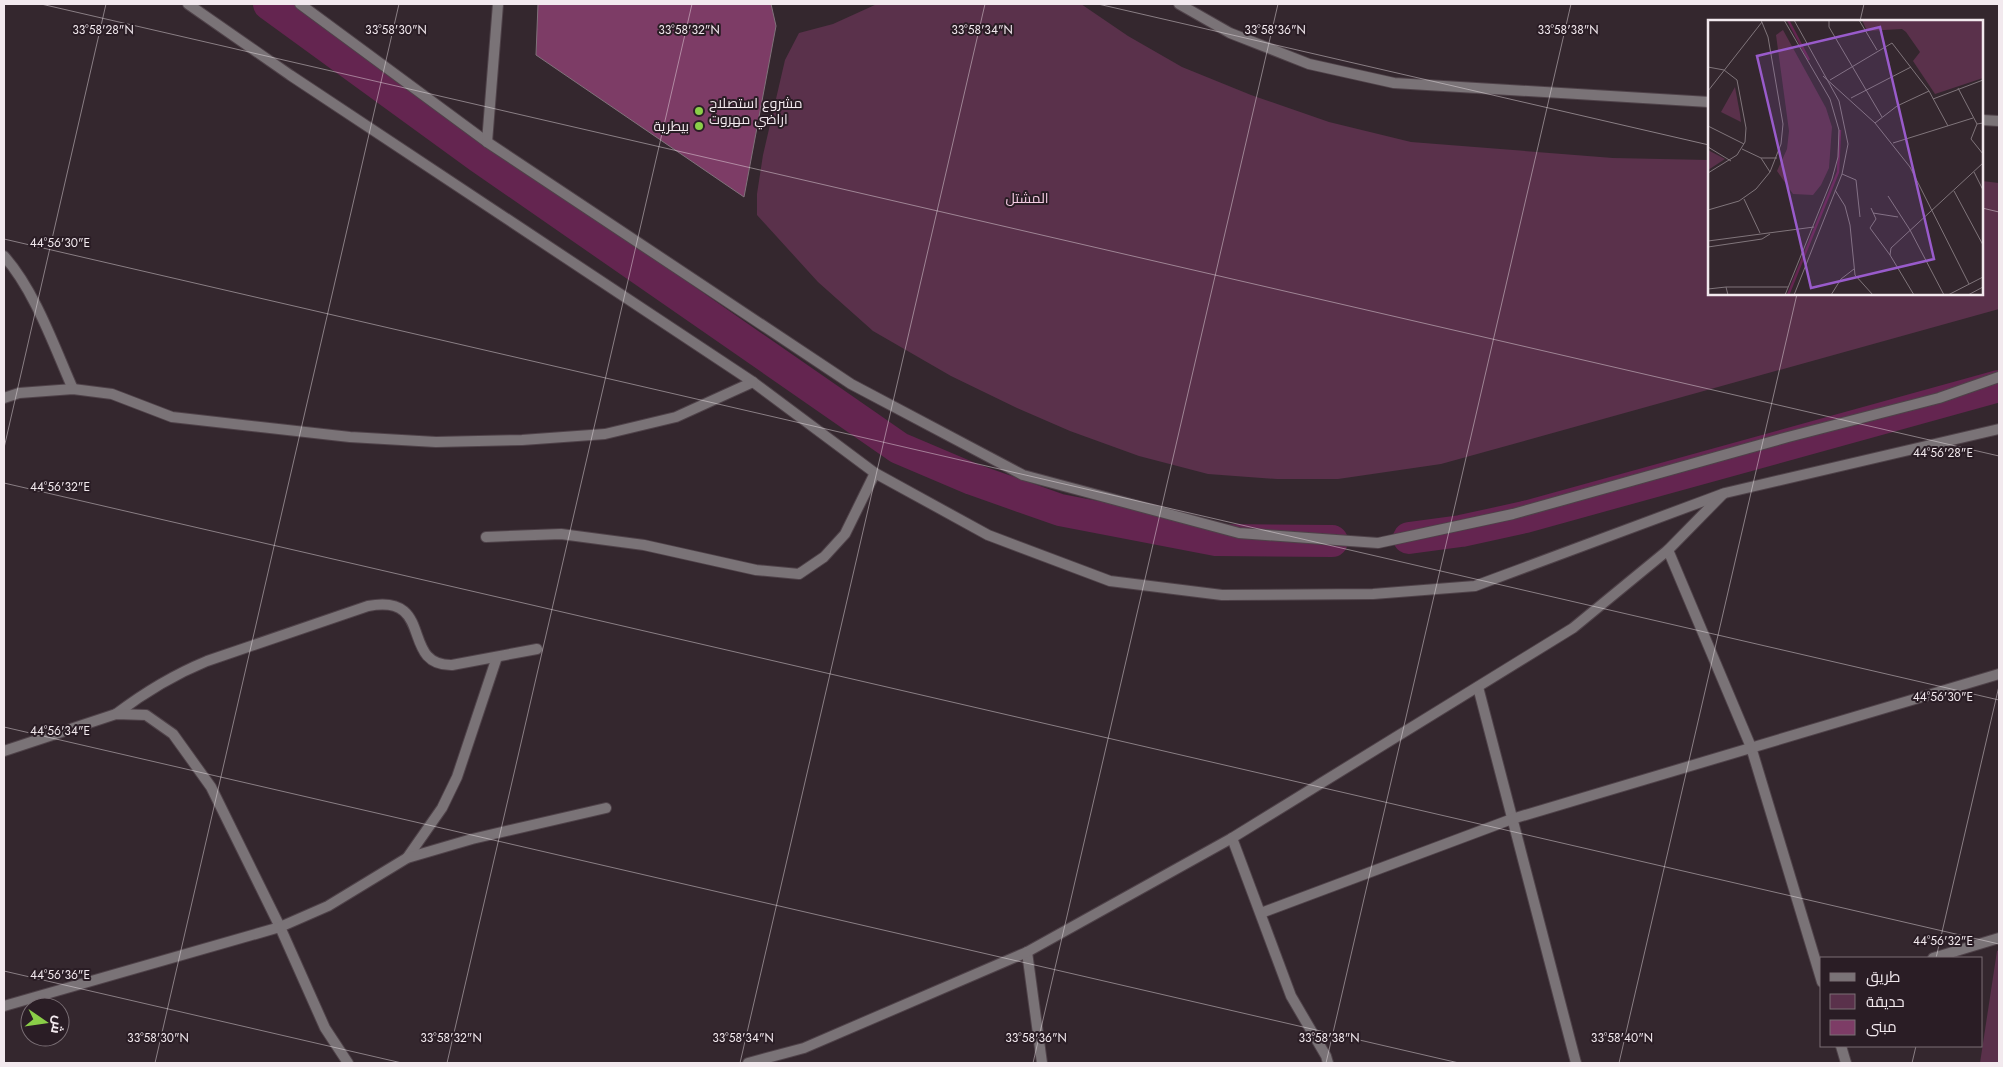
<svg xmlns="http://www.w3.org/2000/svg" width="2003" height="1067" font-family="Jost,Cairo,sans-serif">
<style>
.green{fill:#5a314b}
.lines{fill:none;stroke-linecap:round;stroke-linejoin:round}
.canal{stroke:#642550;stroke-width:32}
.building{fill:#7d3c66;stroke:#81727b}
.minor-casing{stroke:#4f4249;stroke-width:12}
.tertiary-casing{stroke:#4f4249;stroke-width:12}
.minor{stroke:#7a7377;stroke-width:10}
.tertiary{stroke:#7a7377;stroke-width:10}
.ticks{fill:none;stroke:#f2e9ee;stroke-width:1;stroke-opacity:0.45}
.poi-dot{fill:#8ace48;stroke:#2a1d25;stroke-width:2}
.labels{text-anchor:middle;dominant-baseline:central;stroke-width:4;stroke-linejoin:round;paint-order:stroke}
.poi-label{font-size:14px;fill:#f2e9ee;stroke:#2a1d25;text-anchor:start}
.park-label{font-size:14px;fill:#f6cee5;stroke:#2a1d25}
.inset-river{fill:none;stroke:#642550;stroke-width:2.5}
.inset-road{fill:none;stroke:#80757b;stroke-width:1}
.view{fill:#995bcb;fill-opacity:0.15;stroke:#995bcb;stroke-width:2.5}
.inset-edge{fill:none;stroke:#f2e9ee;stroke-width:2.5}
.ticks-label{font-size:12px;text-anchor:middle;fill:#f2e9ee;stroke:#2a1d25;stroke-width:4;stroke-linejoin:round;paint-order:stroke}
</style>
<rect width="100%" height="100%" fill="#34272e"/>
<!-- green -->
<g class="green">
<path d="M877,4h204l47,32 54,31 69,28 78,27 82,20 202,16 96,2v134h273v-113l17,2v126l-558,155 -103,15h-61l-69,-5 -69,-18 -69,-25 -53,-23 -66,-32 -78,-45 -55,-49 -61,-67v-21l6,-39 22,-95 14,-27 34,-9z"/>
<path d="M1999,950v113h-19l17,-112z"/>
</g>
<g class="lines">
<!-- canal -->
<g class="canal">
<path d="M269,4l209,152 421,292 73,31 88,31 156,30 116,1"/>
<path d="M1409,538l52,-7 64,-14 474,-131"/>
</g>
</g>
<!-- building -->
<path class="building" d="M538,4h233l5,22 -32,171 -208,-142z"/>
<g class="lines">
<defs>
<g id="minor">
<path d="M188,4l102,71 463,307 122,91 113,62 122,46 112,14 151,-1 102,-8 250,-93 274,-64"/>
<path d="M300,4l187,138 364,242 172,91 216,58 139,10 135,-29 275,-77 151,-39 60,-21"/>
<path d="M4,256c31,35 50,90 69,133"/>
<path d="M4,398l15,-5 54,-4 39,5 60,23 178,20 86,5 86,-2 83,-6 71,-17 77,-35"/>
<path d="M486,537l75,-3 83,11 112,25 43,4 25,-17 21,-23 30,-61"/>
<path d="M1668,550l83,197 71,235"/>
<path d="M1478,687l98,376"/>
<path d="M116,714c29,-22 57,-39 91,-53l161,-55c68,-13 31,60 84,59l85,-16"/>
<path d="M4,751l112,-37 30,1 27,19 38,53 69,140 45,101 23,35"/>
<path d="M1232,838l59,158 35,60 2,7"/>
<path d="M407,858l35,-50 15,-31 40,-120"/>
<path d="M1261,913l251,-94 487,-145"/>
<path d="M1027,952l15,111"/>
<path d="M1933,958l66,-20"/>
<path d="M4,1006l276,-79 48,-21 79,-48 65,-19 134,-31"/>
<path d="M1841,1046l5,17"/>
<path d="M748,1063l56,-15 223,-96 205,-114 341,-210 95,-78 55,-56"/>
</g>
<g id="tertiary">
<path d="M1179,4l51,29 79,31 85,19 315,19"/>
<path d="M1982,120l17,1"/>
<path d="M487,142l11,-138"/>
</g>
</defs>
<!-- minor casing -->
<use href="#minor" class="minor-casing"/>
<!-- tertiary casing -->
<use href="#tertiary" class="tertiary-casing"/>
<!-- minor -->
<use href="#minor" class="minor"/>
<!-- tertiary -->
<use href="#tertiary" class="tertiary"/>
</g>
<!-- ticks -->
<path class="ticks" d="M41,4l1958,452M1098,4l611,141M1860,21l4,-17M1982,208l17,4M4,239l1995,461M4,448l102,-444M4,483l1995,461M4,727l1455,336M1936,958l63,-272M4,971l398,92M155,1063l244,-1059M447,1063l245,-1059M740,1063l245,-1059M1033,1063l245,-1059M1326,1063l245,-1059M1619,1063l178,-769M1912,1063l4,-17"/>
<!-- markers -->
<g class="poi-dot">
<circle cx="699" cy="111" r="5"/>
<circle cx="699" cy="126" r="5"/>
</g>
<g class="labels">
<!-- poi labels -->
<g class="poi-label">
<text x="709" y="103">مشروع استصلاح<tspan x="709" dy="16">اراضي مهروت</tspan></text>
<text x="689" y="126" text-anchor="end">بيطرية</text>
</g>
<!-- park labels -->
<g class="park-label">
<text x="1027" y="198">المشتل</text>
</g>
</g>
<!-- overview -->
<g transform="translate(1708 20)">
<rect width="275" height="275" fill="#34272e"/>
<path d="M154,0h121v58l-48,16 -22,-33 7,-9 -14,-20 -4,-3 -35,2zM75,10l43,78 6,19 -3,41 -8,17 -8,10 -20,-1 -16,-23 10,-22 2,-18 -13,-96zM27,67l5,27 1,8 -20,-10zM0,130l17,9 -17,11z" fill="#5a314b"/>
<path class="inset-river" d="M80,0l21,40M80,275l50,-123 2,-42"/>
<path class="inset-road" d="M76,0l46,79 9,31 -1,27 -6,22 -47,116M86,0l45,81 9,43 -6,30 -48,121M121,0v7l53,90M151,0l18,30M0,47l16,3 13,10 9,48 -1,14 -8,13 -29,18M115,56l52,47 35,44 59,117M122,60l62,-37 37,48 19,35M250,68l19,36 6,-1M0,71l54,-69M143,78l60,-31M225,79l50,-19M167,103l22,-17 32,-15M269,104l-6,15 12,15M0,106l36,18M185,123l80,-25M0,127l23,14M34,129l19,9h16M53,138l9,14M266,152l9,18M134,154l14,6 4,37M127,170l10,16 5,19 5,50 18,20M246,171l29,54M180,176l22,34 34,65M36,179l16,34M163,188l5,11 -6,9 20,27M0,190l31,-9 17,-12 14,-17 11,-28 2,-20 -15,-87 -7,-17M165,193l25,4M0,221l106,-14M0,227l54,-8 8,-5M18,267h62M0,269l18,-2 2,8M123,275l10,-16 13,-10M206,275l-24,-40 1,-7 92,-85M240,275l35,-18M260,275l15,-8"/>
<path class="view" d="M172,7l54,232 -123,29 -54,-232z"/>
<rect width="275" height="275" class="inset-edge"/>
</g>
<g class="ticks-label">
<text x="103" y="34">33°58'28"N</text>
<text x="396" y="34">33°58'30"N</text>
<text x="689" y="34">33°58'32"N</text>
<text x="982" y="34">33°58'34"N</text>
<text x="1275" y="34">33°58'36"N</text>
<text x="1568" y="34">33°58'38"N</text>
<text x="60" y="247">44°56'30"E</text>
<text x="1943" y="457">44°56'28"E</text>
<text x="60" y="491">44°56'32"E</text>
<text x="1943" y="701">44°56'30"E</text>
<text x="60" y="735">44°56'34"E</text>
<text x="1943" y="945">44°56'32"E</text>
<text x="60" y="979">44°56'36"E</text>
<text x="158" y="1042">33°58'30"N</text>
<text x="451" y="1042">33°58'32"N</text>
<text x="743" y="1042">33°58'34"N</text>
<text x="1036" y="1042">33°58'36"N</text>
<text x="1329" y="1042">33°58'38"N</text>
<text x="1622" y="1042">33°58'40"N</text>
</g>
<!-- border -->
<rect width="2003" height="1067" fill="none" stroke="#f2e9ee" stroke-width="10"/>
<!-- legend -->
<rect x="1820" y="957" width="162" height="90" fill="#2a1d25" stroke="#7a6f75"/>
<rect x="1830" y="973" width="25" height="8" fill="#7a7377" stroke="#7a6f75"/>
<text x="1866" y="982" font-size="15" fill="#f2e9ee">طريق</text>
<rect x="1830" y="994" width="25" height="15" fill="#5a314b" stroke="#7a6f75"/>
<text x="1866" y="1007" font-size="15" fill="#f2e9ee">حديقة</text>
<rect x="1830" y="1020" width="25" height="15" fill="#7d3c66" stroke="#7a6f75"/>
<text x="1866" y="1032" font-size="15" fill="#f2e9ee">مبنى</text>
<!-- north arrow -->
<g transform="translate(45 1022) rotate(103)"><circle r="24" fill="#2a1d25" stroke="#7a6f75"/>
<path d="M0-4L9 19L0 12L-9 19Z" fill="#8ace48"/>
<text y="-8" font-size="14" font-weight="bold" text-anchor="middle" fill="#f2e9ee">ش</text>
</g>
</svg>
